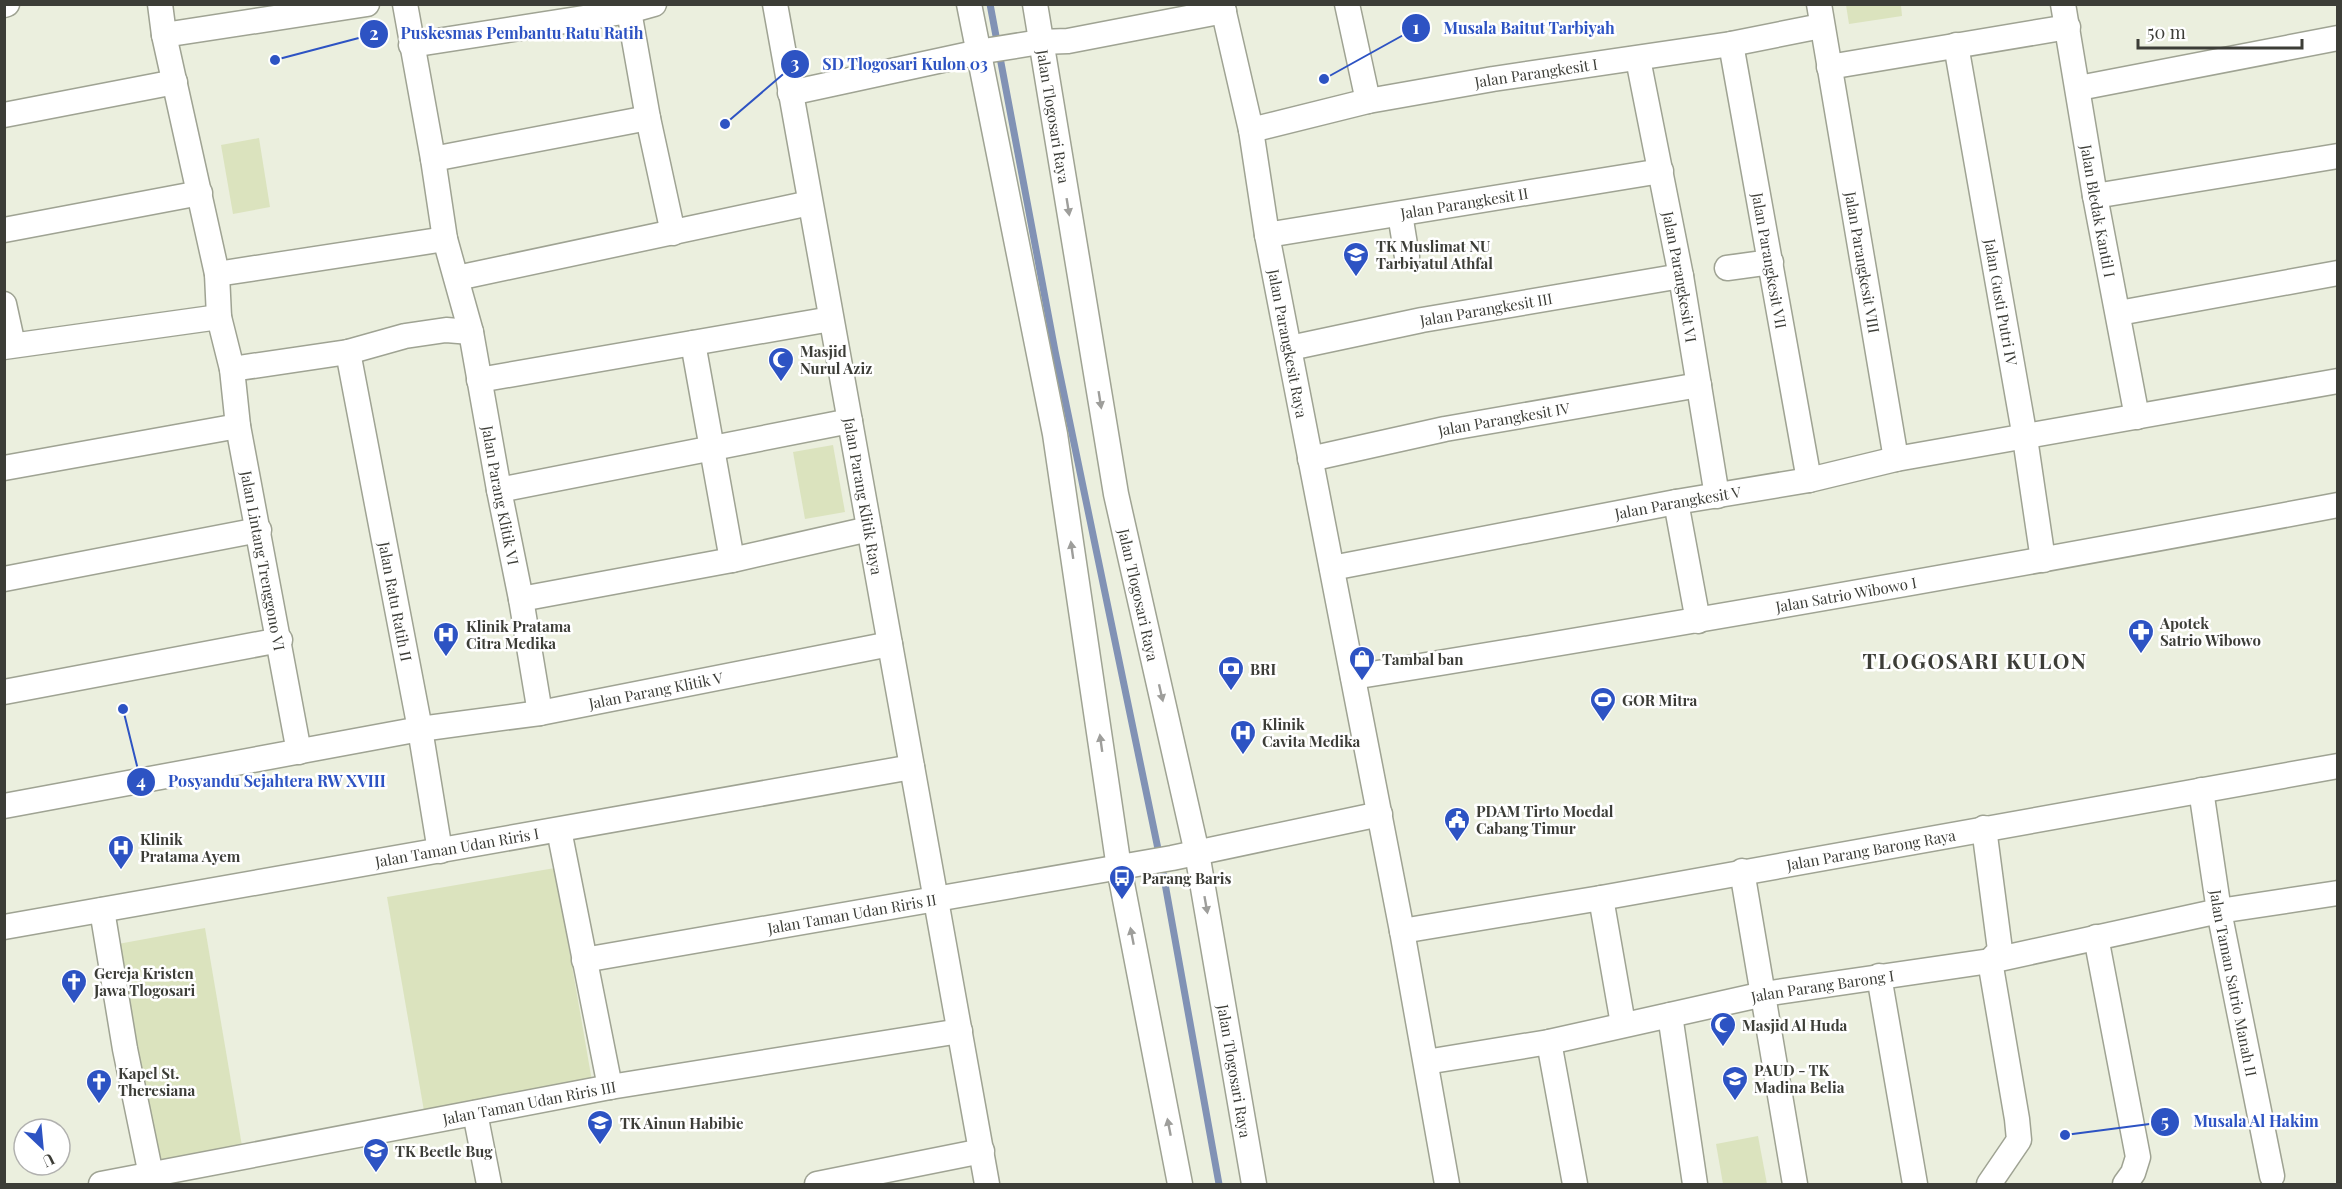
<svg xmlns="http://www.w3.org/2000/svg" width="2342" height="1189" font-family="'Playfair Display',serif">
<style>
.green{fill:#dbe3be}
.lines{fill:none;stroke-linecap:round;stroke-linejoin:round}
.stream{stroke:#8192b5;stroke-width:7}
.minor-casing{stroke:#9fa393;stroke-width:27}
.minor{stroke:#fff;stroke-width:24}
.oneway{fill:#9e9e9b}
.labels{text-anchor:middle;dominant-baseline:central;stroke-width:5;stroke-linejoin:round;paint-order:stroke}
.street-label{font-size:15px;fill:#3c3d37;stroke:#fff}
.poi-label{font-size:15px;font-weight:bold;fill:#3c3d37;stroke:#fff;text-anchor:start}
.district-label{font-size:21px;font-weight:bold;letter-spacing:1.5px;fill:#3c3d37;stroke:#fff}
.leader{fill:none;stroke:#2d53c3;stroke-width:2}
.callout-dot{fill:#2d53c3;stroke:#fff;stroke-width:2}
.mark-label{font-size:18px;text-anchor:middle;font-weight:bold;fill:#fff}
.callout-label{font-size:16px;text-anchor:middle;font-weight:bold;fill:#2d53c3;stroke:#fff;stroke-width:5;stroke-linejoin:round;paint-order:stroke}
</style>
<rect width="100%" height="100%" fill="#ebefde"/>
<!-- green -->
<g class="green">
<path d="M1846,5h55l1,11 -53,8z"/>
<path d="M259,138l11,69 -37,7 -12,-69z"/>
<path d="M833,445l12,67 -40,7 -12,-67z"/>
<path d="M555,868l37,213 -168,30 -37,-214z"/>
<path d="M205,928l37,218 -86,16 -38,-218z"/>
<path d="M1758,1136l9,48h-44l-7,-40z"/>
</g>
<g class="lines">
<!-- stream -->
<path class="stream" d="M990,4l65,347 109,527 55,306"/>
<defs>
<g id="minor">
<path id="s1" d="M160,4l4,31 53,239 2,43 13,52 6,57 61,326"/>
<path id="s2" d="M405,4l28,155 12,80 26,93 28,158 22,109 19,114"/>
<path id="s3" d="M775,4l212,1180"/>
<path d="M969,4l86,430 64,434 61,316"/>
<path id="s4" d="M1035,4l81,490 81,359 57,331"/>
<path id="s5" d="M1222,4l29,126 16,105 135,696 45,253"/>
<path d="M1347,4l21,97"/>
<path id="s6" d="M1819,4l77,455"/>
<path id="s7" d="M2063,4l32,192 42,221"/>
<path d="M4,5l3,-1"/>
<path d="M629,11l19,107 25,115"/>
<path d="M164,35l203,-31"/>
<path id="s8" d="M1731,44l78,436"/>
<path d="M411,45l218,-34 25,-7"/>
<path id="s9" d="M1956,45l69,393 18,122"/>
<path id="s10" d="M1638,59l43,217 36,220"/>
<path d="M1829,67l239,-40"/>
<path d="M2079,88l259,-50"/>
<path d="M790,93l194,-42 56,-9 28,-1 156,-30"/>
<path d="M4,115l171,-33"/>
<path id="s11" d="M1251,130l117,-29 125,-22 238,-35 90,-18"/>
<path d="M433,159l215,-41"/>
<path d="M2095,196l243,-40"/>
<path d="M1400,214l7,43"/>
<path d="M4,230l196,-37"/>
<path id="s12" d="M1267,235l394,-64"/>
<path d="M1727,268l44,-6"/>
<path d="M217,274l228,-35"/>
<path d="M457,278l353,-75"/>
<path d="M4,304l9,41"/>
<path d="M2119,313l219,-40"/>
<path d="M693,343l39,217"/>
<path d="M4,347l215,-30"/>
<path id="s13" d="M1290,348l132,-28 259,-44"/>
<path id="s14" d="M348,352l72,377 20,122"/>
<path d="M232,369l116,-17 57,-16 41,-6 25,2"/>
<path d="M479,380l352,-61"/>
<path id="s15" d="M1310,459l135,-30 254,-44"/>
<path d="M4,468l234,-42"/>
<path d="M499,490l351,-69"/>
<path d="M1676,502l22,119"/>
<path id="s16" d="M1332,568l344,-66 133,-22 87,-21 442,-78"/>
<path d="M4,579l255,-49"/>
<path d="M521,599l211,-39 137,-31"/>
<path id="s17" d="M1353,677c329,-53 657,-110 985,-172"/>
<path d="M4,692l276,-52"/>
<path id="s18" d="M2201,790l18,121 53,265"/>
<path id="s19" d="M4,806l416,-77 120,-16 350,-69"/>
<path d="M1984,828l16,122 -10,11 27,158 2,21 -30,44"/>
<path d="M559,830l51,257"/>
<path d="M1742,871l53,313"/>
<path d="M1601,898l22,126"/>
<path d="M102,910l23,139 26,126"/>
<path id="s20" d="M4,927l908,-160"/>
<path id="s21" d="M1402,931l199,-33 737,-132"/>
<path d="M2096,937l42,220 -5,16 -8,11"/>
<path id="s22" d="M584,960l588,-102 208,-44"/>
<path d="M1879,976l36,208"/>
<path d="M1670,1015l25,169"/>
<path d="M1549,1042l26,142"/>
<path id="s23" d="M1426,1062l123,-20 215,-48 226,-33 229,-50 119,-18"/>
<path d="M475,1113l14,71"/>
<path id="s24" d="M101,1184l509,-97 350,-56"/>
<path d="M817,1184l165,-33"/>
</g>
</defs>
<!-- minor casing -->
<use href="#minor" class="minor-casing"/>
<!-- minor -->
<use href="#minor" class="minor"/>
</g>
<!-- one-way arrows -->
<defs><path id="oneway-solid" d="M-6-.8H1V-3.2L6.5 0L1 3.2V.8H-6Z" transform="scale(1.5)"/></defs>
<g class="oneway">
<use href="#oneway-solid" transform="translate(1068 207) rotate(81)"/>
<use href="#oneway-solid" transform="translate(1100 400) rotate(81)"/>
<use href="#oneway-solid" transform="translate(1072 550) rotate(-98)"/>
<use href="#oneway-solid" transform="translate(1161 693) rotate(77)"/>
<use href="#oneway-solid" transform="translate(1101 743) rotate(-98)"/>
<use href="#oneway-solid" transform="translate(1206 905) rotate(80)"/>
<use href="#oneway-solid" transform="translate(1132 936) rotate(-101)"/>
<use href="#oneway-solid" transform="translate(1169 1127) rotate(-101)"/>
</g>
<!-- icons -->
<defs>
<symbol id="school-pin" viewBox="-11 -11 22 30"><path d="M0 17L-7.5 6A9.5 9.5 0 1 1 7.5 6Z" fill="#2d53c3" stroke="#fff"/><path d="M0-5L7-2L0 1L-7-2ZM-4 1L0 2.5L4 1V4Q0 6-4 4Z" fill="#fff"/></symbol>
<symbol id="mosque-pin" viewBox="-11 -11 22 30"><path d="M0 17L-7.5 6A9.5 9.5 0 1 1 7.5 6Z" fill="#2d53c3" stroke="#fff"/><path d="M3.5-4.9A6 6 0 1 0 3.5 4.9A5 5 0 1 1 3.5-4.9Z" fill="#fff"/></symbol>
<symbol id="pharmacy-pin" viewBox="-11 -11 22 30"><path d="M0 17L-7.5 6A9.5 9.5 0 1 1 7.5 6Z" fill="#2d53c3" stroke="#fff"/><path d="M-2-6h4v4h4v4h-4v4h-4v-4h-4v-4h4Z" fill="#fff"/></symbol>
<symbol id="hospital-pin" viewBox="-11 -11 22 30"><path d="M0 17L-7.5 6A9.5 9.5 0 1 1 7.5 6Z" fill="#2d53c3" stroke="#fff"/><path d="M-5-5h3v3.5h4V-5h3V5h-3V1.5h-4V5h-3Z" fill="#fff"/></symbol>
<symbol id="shop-pin" viewBox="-11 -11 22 30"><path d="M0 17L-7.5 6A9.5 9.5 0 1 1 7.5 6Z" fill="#2d53c3" stroke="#fff"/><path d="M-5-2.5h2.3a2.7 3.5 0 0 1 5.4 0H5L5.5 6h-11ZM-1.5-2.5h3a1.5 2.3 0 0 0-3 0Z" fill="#fff"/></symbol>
<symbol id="bank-pin" viewBox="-11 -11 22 30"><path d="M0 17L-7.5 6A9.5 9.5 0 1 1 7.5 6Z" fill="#2d53c3" stroke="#fff"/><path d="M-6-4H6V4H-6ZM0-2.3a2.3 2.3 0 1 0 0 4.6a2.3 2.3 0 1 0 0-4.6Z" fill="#fff"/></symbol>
<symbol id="stadium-pin" viewBox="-11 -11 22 30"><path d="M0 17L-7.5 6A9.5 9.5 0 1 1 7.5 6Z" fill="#2d53c3" stroke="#fff"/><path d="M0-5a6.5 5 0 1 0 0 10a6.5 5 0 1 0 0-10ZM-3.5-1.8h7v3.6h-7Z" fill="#fff"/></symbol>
<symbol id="civic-pin" viewBox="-11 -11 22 30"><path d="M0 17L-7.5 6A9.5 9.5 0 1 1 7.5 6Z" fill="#2d53c3" stroke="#fff"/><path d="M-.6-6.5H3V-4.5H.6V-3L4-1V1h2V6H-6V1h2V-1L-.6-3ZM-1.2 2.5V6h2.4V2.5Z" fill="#fff"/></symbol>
<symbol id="bus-pin" viewBox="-11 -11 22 30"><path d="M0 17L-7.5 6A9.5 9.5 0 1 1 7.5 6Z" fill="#2d53c3" stroke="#fff"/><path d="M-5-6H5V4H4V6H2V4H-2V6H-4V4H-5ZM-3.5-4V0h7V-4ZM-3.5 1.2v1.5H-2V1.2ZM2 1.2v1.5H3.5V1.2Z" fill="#fff"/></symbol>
<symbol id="church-pin" viewBox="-11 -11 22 30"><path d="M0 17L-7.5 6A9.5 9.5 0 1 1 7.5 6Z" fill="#2d53c3" stroke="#fff"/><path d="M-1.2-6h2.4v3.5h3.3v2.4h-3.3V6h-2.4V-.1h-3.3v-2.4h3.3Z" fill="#fff"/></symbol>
</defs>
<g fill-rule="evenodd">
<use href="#school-pin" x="1341" y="240" width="30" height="40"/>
<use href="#mosque-pin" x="766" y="345" width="30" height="40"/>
<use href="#pharmacy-pin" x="2126" y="617" width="30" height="40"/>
<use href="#hospital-pin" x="431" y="620" width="30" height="40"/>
<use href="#shop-pin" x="1347" y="644" width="30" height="40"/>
<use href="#bank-pin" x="1216" y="654" width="30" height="40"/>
<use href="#stadium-pin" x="1588" y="685" width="30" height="40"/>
<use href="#hospital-pin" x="1228" y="718" width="30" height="40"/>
<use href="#civic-pin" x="1442" y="805" width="30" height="40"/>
<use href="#hospital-pin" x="106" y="833" width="30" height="40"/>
<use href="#bus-pin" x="1107" y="863" width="30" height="40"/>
<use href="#church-pin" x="59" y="967" width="30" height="40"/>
<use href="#mosque-pin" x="1708" y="1010" width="30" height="40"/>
<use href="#school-pin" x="1720" y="1064" width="30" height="40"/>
<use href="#church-pin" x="84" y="1067" width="30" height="40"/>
<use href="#school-pin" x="585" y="1108" width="30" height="40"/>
<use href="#school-pin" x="361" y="1136" width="30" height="40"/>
</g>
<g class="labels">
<!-- street labels -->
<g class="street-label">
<text stroke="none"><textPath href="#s11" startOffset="291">Jalan Parangkesit I</textPath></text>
<text stroke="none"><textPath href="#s4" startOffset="114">Jalan Tlogosari Raya</textPath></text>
<text stroke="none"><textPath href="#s12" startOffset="200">Jalan Parangkesit II</textPath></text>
<text stroke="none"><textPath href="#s7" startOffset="210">Jalan Bledak Kantil I</textPath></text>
<text stroke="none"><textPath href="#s8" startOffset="220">Jalan Parangkesit VII</textPath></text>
<text stroke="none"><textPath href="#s6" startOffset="262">Jalan Parangkesit VIII</textPath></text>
<text stroke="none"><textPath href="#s10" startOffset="222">Jalan Parangkesit VI</textPath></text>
<text stroke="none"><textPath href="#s9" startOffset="261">Jalan Gusti Putri IV</textPath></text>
<text stroke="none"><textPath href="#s13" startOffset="200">Jalan Parangkesit III</textPath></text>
<text stroke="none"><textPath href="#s5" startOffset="346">Jalan Parangkesit Raya</textPath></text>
<text stroke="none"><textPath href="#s15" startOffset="198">Jalan Parangkesit IV</textPath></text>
<text stroke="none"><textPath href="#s2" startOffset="501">Jalan Parang Klitik VI</textPath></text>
<text stroke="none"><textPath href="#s3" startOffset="500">Jalan Parang Klitik Raya</textPath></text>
<text stroke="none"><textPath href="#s16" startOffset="352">Jalan Parangkesit V</textPath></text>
<text stroke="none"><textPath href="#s1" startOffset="567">Jalan Lintang Trenggono VI</textPath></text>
<text stroke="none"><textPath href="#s17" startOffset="500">Jalan Satrio Wibowo I</textPath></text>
<text stroke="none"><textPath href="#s4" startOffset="600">Jalan Tlogosari Raya</textPath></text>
<text stroke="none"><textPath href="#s14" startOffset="254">Jalan Ratu Ratih II</textPath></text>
<text stroke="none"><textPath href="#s19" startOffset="662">Jalan Parang Klitik V</textPath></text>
<text stroke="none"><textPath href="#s20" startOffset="460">Jalan Taman Udan Riris I</textPath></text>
<text stroke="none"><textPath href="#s21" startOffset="476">Jalan Parang Barong Raya</textPath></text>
<text stroke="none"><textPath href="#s22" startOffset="272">Jalan Taman Udan Riris II</textPath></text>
<text stroke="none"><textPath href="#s18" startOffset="196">Jalan Taman Satrio Manah II</textPath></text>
<text stroke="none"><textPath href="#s23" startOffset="404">Jalan Parang Barong I</textPath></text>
<text stroke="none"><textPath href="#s4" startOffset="1086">Jalan Tlogosari Raya</textPath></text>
<text stroke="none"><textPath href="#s24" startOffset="436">Jalan Taman Udan Riris III</textPath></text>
</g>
<!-- poi labels -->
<g class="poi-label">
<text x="1376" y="246">TK Muslimat NU<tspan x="1376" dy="17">Tarbiyatul Athfal</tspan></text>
<text x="800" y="351">Masjid<tspan x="800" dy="17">Nurul Aziz</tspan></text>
<text x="2160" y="623">Apotek<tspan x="2160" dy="17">Satrio Wibowo</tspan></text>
<text x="466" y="626">Klinik Pratama<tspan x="466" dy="17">Citra Medika</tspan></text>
<text x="1382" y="659">Tambal ban</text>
<text x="1250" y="669">BRI</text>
<text x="1622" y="700">GOR Mitra</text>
<text x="1262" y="724">Klinik<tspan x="1262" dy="17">Cavita Medika</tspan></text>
<text x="1476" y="811">PDAM Tirto Moedal<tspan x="1476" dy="17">Cabang Timur</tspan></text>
<text x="140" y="839">Klinik<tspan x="140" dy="17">Pratama Ayem</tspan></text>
<text x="1142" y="878">Parang Baris</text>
<text x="94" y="973">Gereja Kristen<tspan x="94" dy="17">Jawa Tlogosari</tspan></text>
<text x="1742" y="1025">Masjid Al Huda</text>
<text x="1754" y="1070">PAUD - TK<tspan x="1754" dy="17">Madina Belia</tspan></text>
<text x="118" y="1073">Kapel St.<tspan x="118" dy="17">Theresiana</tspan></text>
<text x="620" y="1123">TK Ainun Habibie</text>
<text x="395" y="1151">TK Beetle Bug</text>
</g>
<!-- district labels -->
<g class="district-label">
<text x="1975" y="660">TLOGOSARI KULON</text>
</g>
</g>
<!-- callouts -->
<path class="leader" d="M1324 79L1416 28M275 60L374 34M725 124L795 64M123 709L141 782M2065 1135L2165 1122"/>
<g class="callout-dot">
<circle cx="1324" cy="79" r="6"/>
<circle cx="275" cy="60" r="6"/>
<circle cx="725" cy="124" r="6"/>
<circle cx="123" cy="709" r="6"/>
<circle cx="2065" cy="1135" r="6"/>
<circle cx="1416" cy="28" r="15"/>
<circle cx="374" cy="34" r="15"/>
<circle cx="795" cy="64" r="15"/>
<circle cx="141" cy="782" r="15"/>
<circle cx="2165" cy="1122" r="15"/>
</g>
<g class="mark-label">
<text x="1416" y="34">1</text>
<text x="374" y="40">2</text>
<text x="795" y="70">3</text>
<text x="141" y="788">4</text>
<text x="2165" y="1128">5</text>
</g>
<g class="callout-label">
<text x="1529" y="34">Musala Baitut Tarbiyah</text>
<text x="522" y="39">Puskesmas Pembantu Ratu Ratih</text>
<text x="905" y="70">SD Tlogosari Kulon 03</text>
<text x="277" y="787">Posyandu Sejahtera RW XVIII</text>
<text x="2256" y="1127">Musala Al Hakim</text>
</g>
<!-- border -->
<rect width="2342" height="1189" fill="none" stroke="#3c3d37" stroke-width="12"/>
<!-- north arrow -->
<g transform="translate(42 1147) rotate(154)"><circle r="28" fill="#ffffff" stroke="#b1b1af" stroke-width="1.5"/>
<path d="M0-4.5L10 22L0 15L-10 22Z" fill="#2d53c3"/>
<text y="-9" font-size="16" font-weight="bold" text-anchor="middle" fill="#3c3d37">U</text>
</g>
<!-- scale -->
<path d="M2138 39v9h164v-9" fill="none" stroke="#3c3d37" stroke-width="3"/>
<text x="2147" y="39" font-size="18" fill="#3c3d37" stroke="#ffffff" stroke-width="4.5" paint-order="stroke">50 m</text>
</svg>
